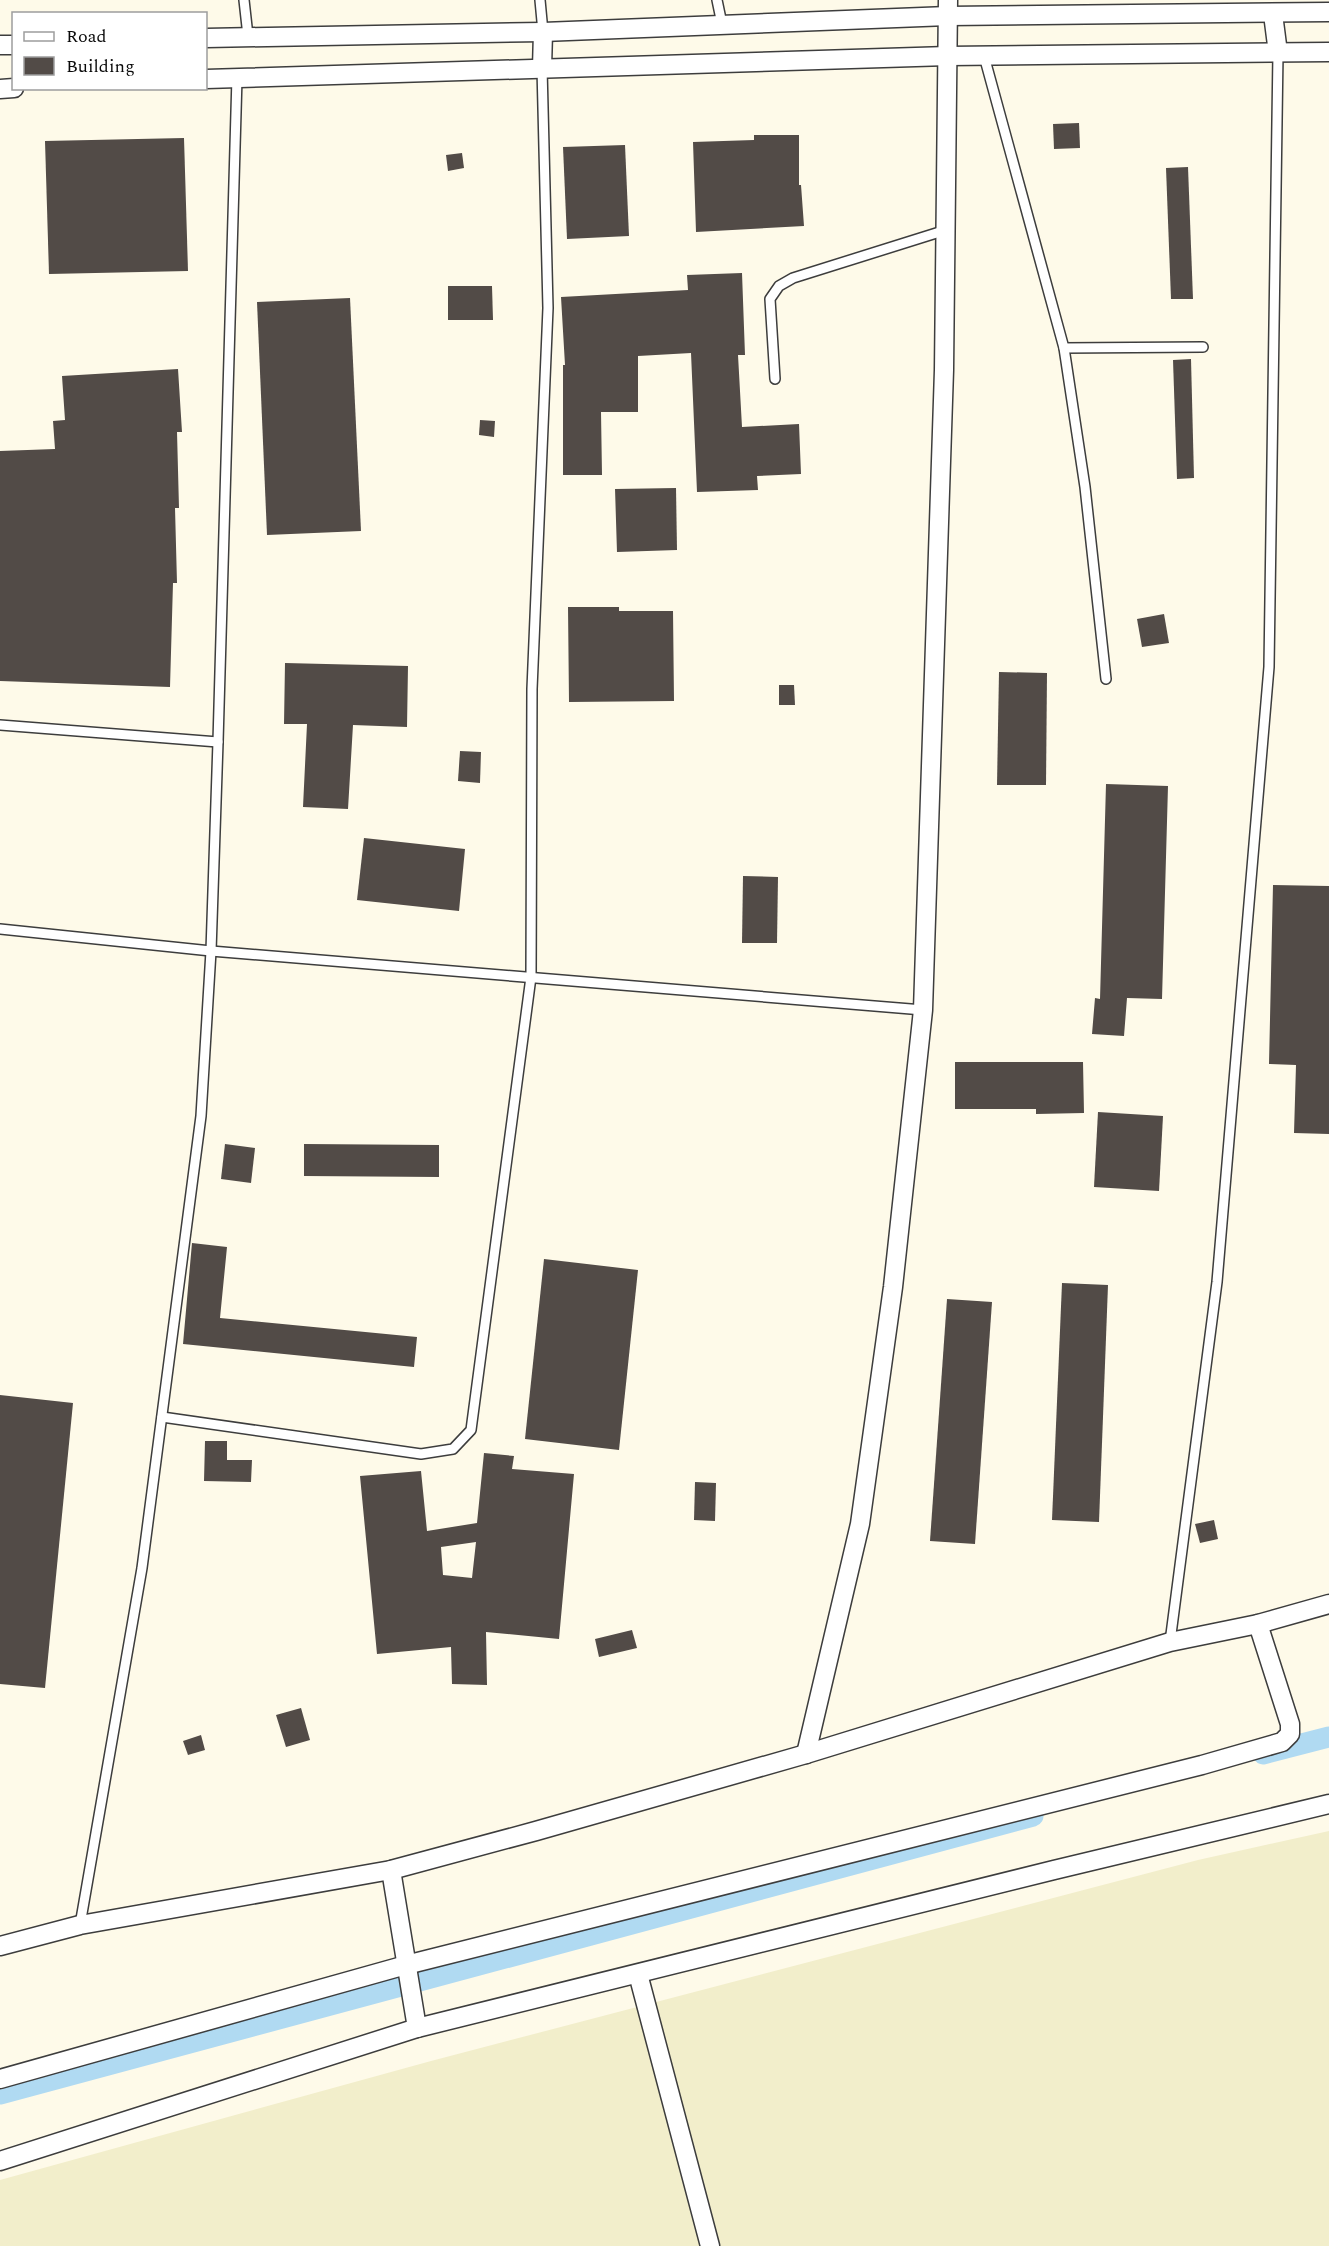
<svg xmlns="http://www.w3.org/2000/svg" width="1329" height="2246" font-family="Spectral,serif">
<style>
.farmland{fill:#f2eecb}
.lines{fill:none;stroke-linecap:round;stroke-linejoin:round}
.canal{stroke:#b0daf2;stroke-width:21}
.building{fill:#524b47;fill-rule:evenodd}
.lane-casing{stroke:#3d3d3d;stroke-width:12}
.street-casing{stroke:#3d3d3d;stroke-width:21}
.lane{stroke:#fff;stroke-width:9}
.street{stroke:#fff;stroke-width:18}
</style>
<rect width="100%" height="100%" fill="#fefae9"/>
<!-- farmland -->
<path class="farmland" d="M1329,1831v415h-1329v-66l431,-119 767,-201z"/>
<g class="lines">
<!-- canal -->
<g class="canal">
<path d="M1263,1754l66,-17"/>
<path d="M0,2094l1033,-278"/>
</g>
</g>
<!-- building -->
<g class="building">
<path d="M1079,123l1,25 -26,1 -1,-25z"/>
<path d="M754,135h45v50h2l3,41 -108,6 -3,-90 61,-2z"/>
<path d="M184,138l4,133 -139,3 -4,-133z"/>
<path d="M625,145l4,91 -62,3 -4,-92z"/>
<path d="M462,153l2,15 -16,3 -2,-16z"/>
<path d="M1188,167l5,132h-22l-5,-131z"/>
<path d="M742,273l3,82h-7l4,72 57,-3 2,50 -44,2 1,14 -61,2 -6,-139 -53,3v56h-37l1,63h-39v-110h2l-4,-68 127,-7 -1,-15z"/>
<path d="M448,286h44l1,34h-45z"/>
<path d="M350,298l11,233 -94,4 -10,-233z"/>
<path d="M1191,359l3,119 -17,1 -4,-119z"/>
<path d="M178,369l4,63h-5l2,76h-4l2,75h-4l-3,104 -170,-6v-230l55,-2 -2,-28 12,-1 -3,-44z"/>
<path d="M480,420l15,1 -1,16 -15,-2z"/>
<path d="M676,488l1,62 -60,2 -2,-63z"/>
<path d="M568,607h51v4h54l1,90 -105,1z"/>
<path d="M1164,614l5,29 -27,4 -5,-28z"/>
<path d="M285,663l123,3 -1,61 -54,-2 -5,84 -45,-2 4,-83h-23z"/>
<path d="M999,672l48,1 -1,112h-49z"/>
<path d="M779,685h15l1,20h-16z"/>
<path d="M460,751l21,1 -1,31 -22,-2z"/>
<path d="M1106,784l62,2 -6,213 -35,-1 -3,38 -32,-2 3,-36 5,1z"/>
<path d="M364,838l101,11 -6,62 -102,-11z"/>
<path d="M743,876l35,1 -1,66h-35z"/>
<path d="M1273,885l56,1v248l-35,-1 2,-68 -27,-1z"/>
<path d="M955,1062h128l1,51 -48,1v-5h-81z"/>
<path d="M1098,1112l65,4 -4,75 -65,-4z"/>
<path d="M225,1144l30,4 -4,35 -30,-4z"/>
<path d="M304,1144l135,1v32l-135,-1z"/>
<path d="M192,1243l35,4 -7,71 197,19 -3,30 -231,-23z"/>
<path d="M544,1259l94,11 -19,180 -94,-11z"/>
<path d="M1062,1283l46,2 -9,237 -47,-2z"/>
<path d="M947,1299l45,3 -17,242 -45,-3z"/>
<path d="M0,1395l73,8 -28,285 -45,-4z"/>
<path d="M205,1441h22v19h25l-1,22 -47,-1z"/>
<path d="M484,1453l30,3 -2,13 62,5 -15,165 -73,-7 1,53 -35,-1 -1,-37 -74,7 -17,-178 61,-5 6,60 50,-8zM476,1542l-4,36 -29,-3 -2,-28z"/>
<path d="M695,1482l21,1 -1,38 -21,-1z"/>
<path d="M1214,1520l4,19 -18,4 -5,-19z"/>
<path d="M632,1630l5,18 -38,9 -4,-18z"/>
<path d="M301,1708l9,32 -24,7 -10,-32z"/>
<path d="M201,1735l4,15 -17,5 -5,-14z"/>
</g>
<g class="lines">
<defs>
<g id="lane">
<path d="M244,0l4,36"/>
<path d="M540,0l3,32"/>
<path d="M717,0l5,24"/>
<path d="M984,56l80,292 21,139 21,192"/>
<path d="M1064,348l139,-1"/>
<path d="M775,379l-5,-80 9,-13 14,-8 153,-48"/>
<path d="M0,725l218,17"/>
<path d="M0,929l211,22 712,59"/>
<path d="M162,1417l259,37 32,-5 18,-19 60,-453 1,-288 16,-381 -6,-240"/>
<path d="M1170,1642l47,-360 52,-615 9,-614"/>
<path d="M80,1925l62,-357 59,-452 10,-165 7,-209 19,-665"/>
</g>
<g id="street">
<path d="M1273,14l5,39"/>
<path d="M206,38l337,-6 405,-16 381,-4"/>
<path d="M0,45h14"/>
<path d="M542,68l1,-36"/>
<path d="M206,79l742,-23 381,-4"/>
<path d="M0,89l14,-1"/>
<path d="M806,1754l54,-230 33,-237 30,-277 21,-640 4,-370"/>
<path d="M391,1870l26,158"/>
<path d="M0,1946l80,-21 311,-55 145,-39 270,-77 364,-112 88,-18 71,-20"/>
<path d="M638,1974l72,272"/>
<path d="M0,2079l406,-114 796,-200 80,-23 8,-8v-10l-32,-100"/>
<path d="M0,2161l417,-133 637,-158 275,-66"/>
</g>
</defs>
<!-- lane casing -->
<use href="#lane" class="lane-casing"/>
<!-- street casing -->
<use href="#street" class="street-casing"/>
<!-- lane -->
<use href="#lane" class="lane"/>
<!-- street -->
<use href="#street" class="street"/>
</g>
<!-- legend -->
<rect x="12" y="12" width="195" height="78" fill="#ffffff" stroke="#9d9d9d" stroke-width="1.5"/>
<rect x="24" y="32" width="30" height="9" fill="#ffffff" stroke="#9d9d9d" stroke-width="1.5"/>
<text x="66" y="42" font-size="18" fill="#0a0a0a">Road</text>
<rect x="24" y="57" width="30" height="18" fill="#524b47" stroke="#9d9d9d" stroke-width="1.5"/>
<text x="66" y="72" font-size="18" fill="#0a0a0a">Building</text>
</svg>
